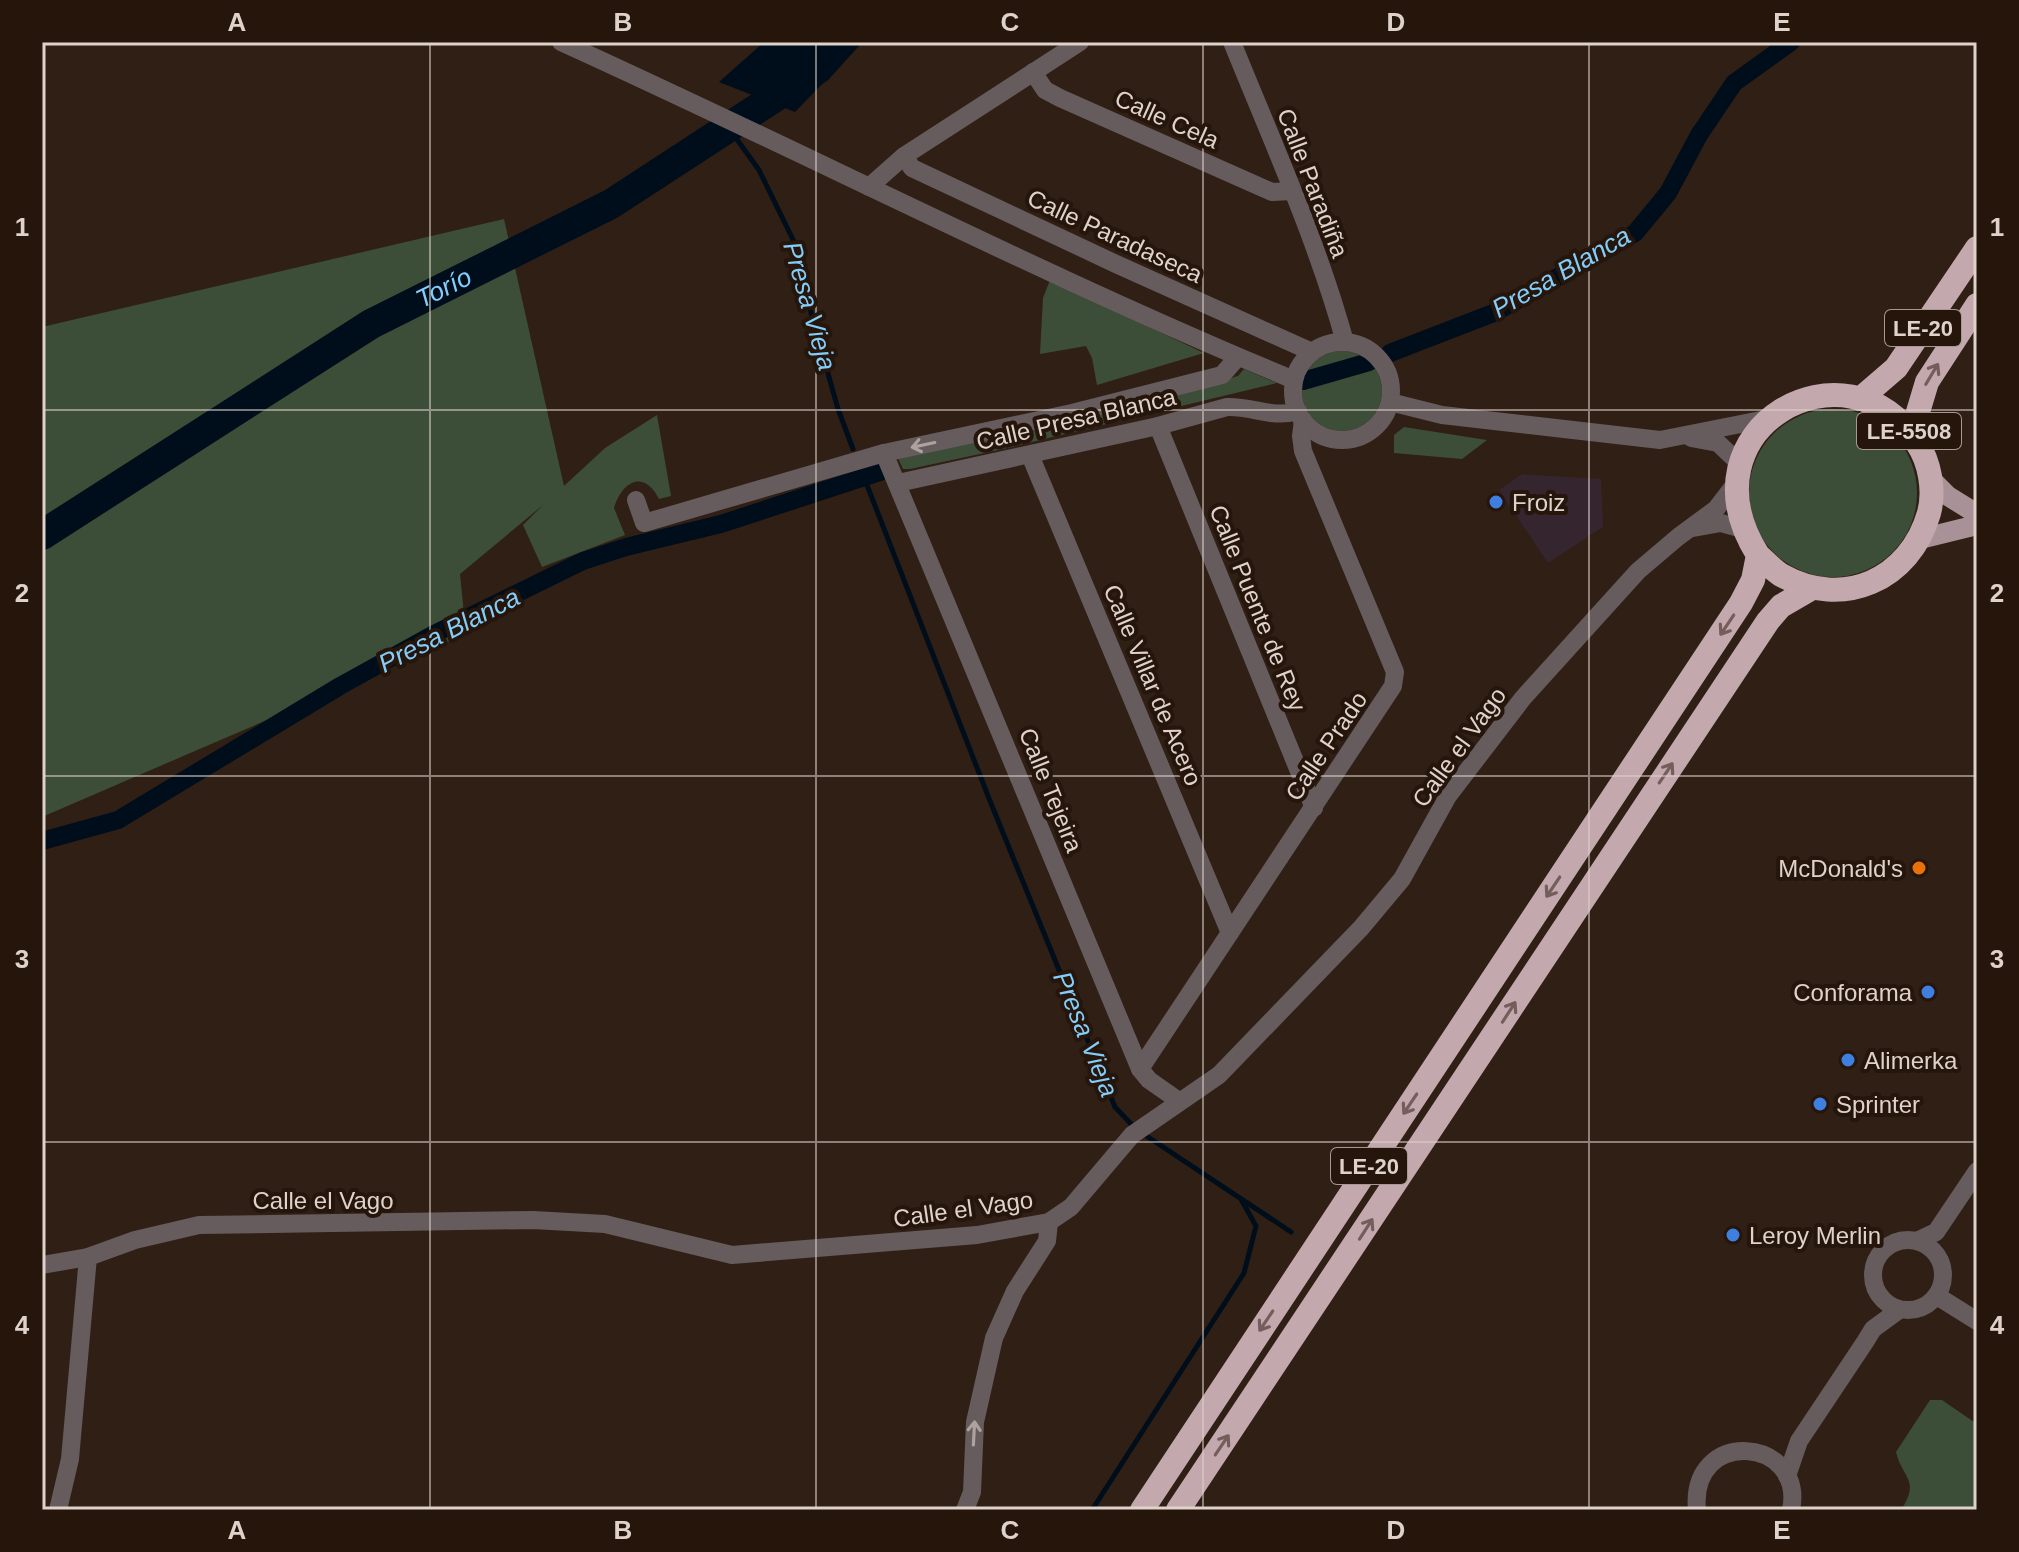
<svg xmlns="http://www.w3.org/2000/svg" width="2019" height="1552" font-family="Helvetica,sans-serif">
<style>
.commercial{fill:#35252f}
.green{fill:#3c4e37}
.water{fill:#000e1b}
.lines{fill:none;stroke-linecap:round;stroke-linejoin:round}
.stream{stroke:#000e1b;stroke-width:5}
.canal{stroke:#000e1b;stroke-width:18}
.river{stroke:#000e1b;stroke-width:30}
.minor{stroke:#665b5d;stroke-width:18}
.major{stroke:#a99297;stroke-width:20}
.highway{stroke:#c3a8ae;stroke-width:24}
.oneway{stroke:#745e5c}
.oneway2{stroke:#aea29f}
.grid{fill:none;stroke:#ded2cb;stroke-width:2;stroke-opacity:0.55}
.shop-dot{fill:#3f7fe0;stroke:#26150b;stroke-width:3}
.food-dot{fill:#e8710a;stroke:#26150b;stroke-width:3}
.labels{text-anchor:middle;dominant-baseline:central;stroke-width:8;stroke-linejoin:round;paint-order:stroke}
.shield{fill:#26150b;stroke:#a79991;stroke-width:2}
.shield-label{font-size:22px;font-weight:bold;fill:#ded2cb}
.street-label{font-size:24px;fill:#ded2cb;stroke:#26150b}
.poi-label{font-size:24px;fill:#ded2cb;stroke:#26150b;text-anchor:start}
.water-label{font-size:26px;font-style:italic;fill:#83cdfa;stroke:#26150b}
.neatline{fill:none;stroke:#ded2cb;stroke-width:3}
.grid-label{font-size:26px;text-anchor:middle;font-weight:bold;fill:#ded2cb}
</style>
<rect width="100%" height="100%" fill="#301f14"/>
<!-- commercial -->
<path class="commercial" d="M1522,474l79,5 2,48 -55,36 -49,-73z"/>
<!-- green -->
<g class="green">
<path d="M504,219l60,267 41,-38 52,-33 14,81 -12,3c-15,-30 -37,-18 -45,9l11,27 -83,32 -19,-42 20,-20 -83,69 6,60 -424,183v-490z"/>
<path d="M1050,280l154,73 -107,32 -5,-27 -6,-12 -46,8 3,-56z"/>
<circle cx="1342" cy="391" r="40"/>
<path d="M1244,369l33,14 -274,66 -93,20h-7l-7,-15 240,-50 102,-28z"/>
<circle cx="1833" cy="493" r="84"/>
<path d="M1404,427l83,13 -25,19 -68,-6v-18z"/>
<path d="M1930,1400h12l35,24v86h-76c20,-30 1,-32 -5,-58z"/>
</g>
<!-- water -->
<path class="water" d="M764,42h99l-68,70 -76,-30z"/>
<g class="lines">
<!-- stream -->
<g class="stream">
<path d="M728,127l31,43 42,86 10,57 27,96 15,40"/>
<path d="M865,480l125,321 125,306 19,20"/>
<path d="M1142,1133l149,99"/>
<path d="M1092,1510l152,-237 12,-47 -14,-25"/>
</g>
<!-- canal -->
<g class="canal">
<path d="M1390,353l106,-41 139,-79 33,-40 31,-58 35,-52 57,-41"/>
<path d="M1303,381l66,-19"/>
<path d="M42,841l76,-21 222,-134 92,-51 151,-74 43,-14 95,-23 159,-52"/>
</g>
<!-- river -->
<path class="river" id="s1" d="M42,535l329,-211 240,-120 207,-135 24,-27"/>
<!-- minor -->
<g class="minor">
<path d="M561,42c245,111 484,235 733,338"/>
<path d="M1232,42c40,99 85,198 113,300"/>
<path d="M1033,72l12,18 15,8 212,94 20,-1"/>
<path d="M904,156l8,12 204,96 196,88"/>
<path d="M869,187l35,-31 176,-114"/>
<circle cx="1342" cy="391" r="49"/>
<path d="M1390,402l52,13 218,25 111,-22"/>
<path d="M1158,426l156,382"/>
<path d="M1691,438l27,5 22,21"/>
<path d="M884,453l188,-40 150,-38 15,-17"/>
<path d="M1030,455l200,478"/>
<path d="M898,483l260,-57 69,-19c26,-1 45,12 71,4"/>
<path d="M636,500l8,23 240,-70 256,616 9,11 30,21"/>
<path d="M1693,528l28,-5 22,6"/>
<path d="M1140,1069l253,-383 2,-14 -92,-221 -2,-15 2,-16"/>
<circle cx="1908" cy="1275" r="35"/>
<path d="M1917,1241l19,-9 41,-61"/>
<path d="M42,1265l46,-8 47,-17 64,-15 334,-5 72,4 127,31 245,-20 72,-13 22,-15 61,-72 87,-60 142,-147 41,-49 46,-83 75,-98 115,-127 40,-34 38,-28 20,-26"/>
<path d="M1937,1296l40,25"/>
<path d="M1787,1476l12,-35 66,-99 8,-13 26,-19"/>
<path d="M58,1510l12,-51 18,-202"/>
<path d="M965,1510l7,-18 3,-70 19,-84 21,-47 32,-50 2,-19"/>
<path d="M1697,1510c-8,-84 109,-73 94,0"/>
</g>
<!-- major -->
<g class="major">
<path d="M1930,478l18,18 29,18"/>
<path d="M1920,539l57,-14"/>
</g>
<!-- highway -->
<g class="highway">
<path d="M1860,399l36,-31 81,-120"/>
<path d="M1921,446l-3,-34 9,-30 50,-77"/>
<path d="M1142,1510l599,-907 12,-23 5,-25c-80,-127 89,-221 159,-112 13,19 18,48 12,70 -19,67 -86,97 -148,62 -8,-5 -15,-13 -23,-20"/>
<path d="M1178,1510l590,-889 13,-15 31,-18"/>
</g>
</g>
<!-- one-way arrows -->
<defs><path id="oneway-shaft" d="M-6 0H5M1.5-3L5.5 0L1.5 3" fill="none" stroke-width="1.6" stroke-linecap="round" stroke-linejoin="round" transform="scale(2)"/></defs>
<g class="oneway">
<use href="#oneway-shaft" transform="translate(1932 374) rotate(-59)"/>
<use href="#oneway-shaft" transform="translate(1727 625) rotate(124)"/>
<use href="#oneway-shaft" transform="translate(1666 773) rotate(-56)"/>
<use href="#oneway-shaft" transform="translate(1553 887) rotate(124)"/>
<use href="#oneway-shaft" transform="translate(1509 1012) rotate(-57)"/>
<use href="#oneway-shaft" transform="translate(1410 1104) rotate(124)"/>
<use href="#oneway-shaft" transform="translate(1366 1229) rotate(-57)"/>
<use href="#oneway-shaft" transform="translate(1266 1321) rotate(124)"/>
<use href="#oneway-shaft" transform="translate(1222 1445) rotate(-56)"/>
</g>
<g class="oneway2">
<use href="#oneway-shaft" transform="translate(923 445) rotate(168)"/>
<use href="#oneway-shaft" transform="translate(974 1433) rotate(-87)"/>
</g>
<!-- grid -->
<path class="grid" d="M430,42v1468M816,42v1468M1203,42v1468M1589,42v1468M42,410h1935M42,776h1935M42,1142h1935"/>
<!-- markers -->
<g class="shop-dot">
<circle cx="1496" cy="502" r="8"/>
<circle cx="1928" cy="992" r="8"/>
<circle cx="1848" cy="1060" r="8"/>
<circle cx="1820" cy="1104" r="8"/>
<circle cx="1733" cy="1235" r="8"/>
</g>
<circle class="food-dot" cx="1919" cy="868" r="8"/>
<g class="labels">
<!-- shield labels -->
<g class="shield">
<rect x="1885" y="310" width="76" height="36" rx="6"/>
<rect x="1857" y="413" width="104" height="36" rx="6"/>
<rect x="1331" y="1148" width="76" height="36" rx="6"/>
</g>
<g class="shield-label">
<text x="1923" y="328">LE-20</text>
<text x="1909" y="431">LE-5508</text>
<text x="1369" y="1166">LE-20</text>
</g>
<!-- street labels -->
<g class="street-label">
<text transform="translate(1167 119) rotate(24)">Calle Cela</text>
<text transform="translate(1313 183) rotate(69)">Calle Paradiña</text>
<text transform="translate(1115 236) rotate(25)">Calle Paradaseca</text>
<text transform="translate(1076 419) rotate(-13)">Calle Presa Blanca</text>
<text transform="translate(1258 608) rotate(68)">Calle Puente de Rey</text>
<text transform="translate(1153 685) rotate(67)">Calle Villar de Acero</text>
<text transform="translate(1326 746) rotate(-56)">Calle Prado</text>
<text transform="translate(1459 747) rotate(-54)">Calle el Vago</text>
<text transform="translate(1051 790) rotate(68)">Calle Tejeira</text>
<text x="323" y="1200">Calle el Vago</text>
<text transform="translate(963 1209) rotate(-8)">Calle el Vago</text>
</g>
<!-- poi labels -->
<g class="poi-label">
<text x="1512" y="502">Froiz</text>
<text x="1903" y="868" text-anchor="end">McDonald's</text>
<text x="1912" y="992" text-anchor="end">Conforama</text>
<text x="1864" y="1060">Alimerka</text>
<text x="1836" y="1104">Sprinter</text>
<text x="1749" y="1235">Leroy Merlin</text>
</g>
<!-- water labels -->
<g class="water-label">
<text transform="translate(1561 272) rotate(-30)">Presa Blanca</text>
<text stroke="none"><textPath href="#s1" startOffset="472">Torío</textPath></text>
<text transform="translate(810 306) rotate(74)">Presa Vieja</text>
<text transform="translate(449 630) rotate(-27)">Presa Blanca</text>
<text transform="translate(1086 1034) rotate(68)">Presa Vieja</text>
</g>
</g>
<!-- border -->
<rect width="2019" height="1552" fill="none" stroke="#26150b" stroke-width="88"/>
<rect x="44" y="44" width="1931" height="1464" class="neatline"/>
<g class="grid-label">
<text x="237" y="31">A</text>
<text x="623" y="31">B</text>
<text x="1010" y="31">C</text>
<text x="1396" y="31">D</text>
<text x="1782" y="31">E</text>
<text x="22" y="236">1</text>
<text x="1997" y="236">1</text>
<text x="22" y="602">2</text>
<text x="1997" y="602">2</text>
<text x="22" y="968">3</text>
<text x="1997" y="968">3</text>
<text x="22" y="1334">4</text>
<text x="1997" y="1334">4</text>
<text x="237" y="1539">A</text>
<text x="623" y="1539">B</text>
<text x="1010" y="1539">C</text>
<text x="1396" y="1539">D</text>
<text x="1782" y="1539">E</text>
</g>
</svg>
